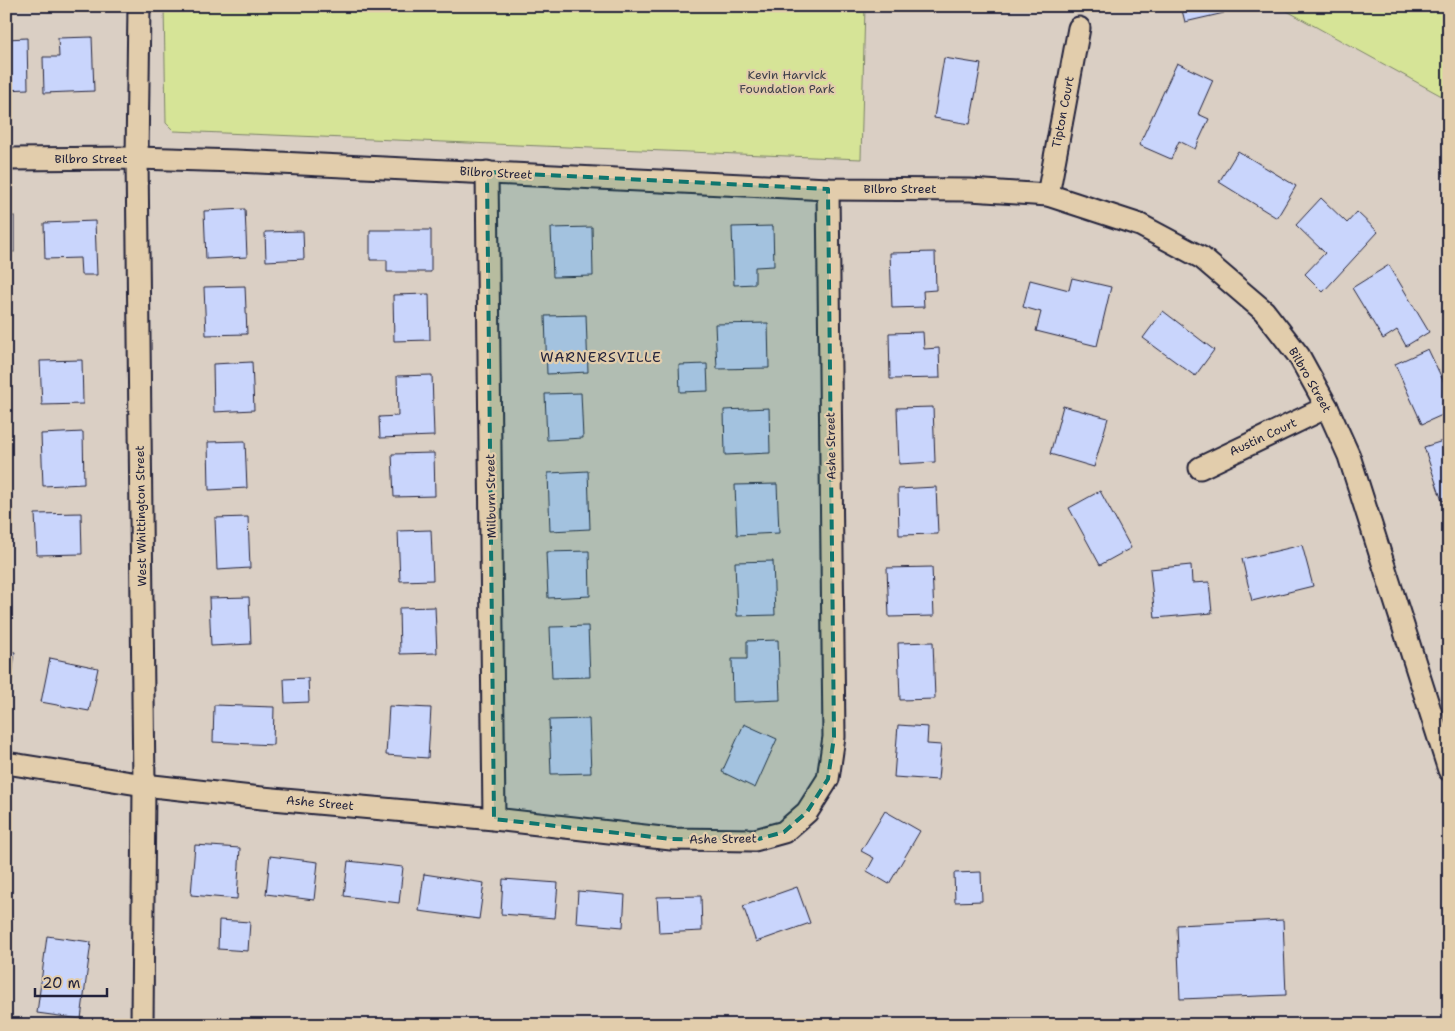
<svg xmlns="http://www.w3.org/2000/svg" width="1455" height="1031" font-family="'Shantell Sans',sans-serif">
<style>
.green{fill:#d6e497;stroke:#7c8369}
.building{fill:#c9d5fc;stroke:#22223b}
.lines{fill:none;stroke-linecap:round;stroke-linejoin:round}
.street-casing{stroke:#22223b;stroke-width:25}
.street{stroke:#e2cdac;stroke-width:21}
.marked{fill:#0f766e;fill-opacity:0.2;stroke:#0f766e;stroke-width:4;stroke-dasharray:10 6;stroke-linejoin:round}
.labels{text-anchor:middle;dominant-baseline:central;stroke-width:4.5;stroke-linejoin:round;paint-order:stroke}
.park-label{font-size:12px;fill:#3d3f49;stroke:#e2cdac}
.street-label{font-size:12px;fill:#22223b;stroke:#e2cdac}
.neighbourhood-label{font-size:14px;letter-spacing:1px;fill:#22223b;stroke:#e2cdac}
</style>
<rect width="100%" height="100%" fill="#dacfc4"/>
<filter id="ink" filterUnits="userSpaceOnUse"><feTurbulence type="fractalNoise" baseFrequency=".02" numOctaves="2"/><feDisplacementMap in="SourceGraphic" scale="10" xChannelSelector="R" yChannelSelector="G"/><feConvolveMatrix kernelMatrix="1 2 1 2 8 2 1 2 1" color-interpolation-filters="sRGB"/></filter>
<g filter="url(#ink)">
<!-- green -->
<g class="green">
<path d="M164,6h701l-4,153 -687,-28 -8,-8z"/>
<path d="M1278,6h171v94z"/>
</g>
<!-- building -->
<g class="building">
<path d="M1181,6h41l2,7 -39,9z"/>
<path d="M92,37l2,54 -50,2 -1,-36h16l-1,-19z"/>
<path d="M27,38l1,51 -22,1v-51z"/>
<path d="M944,58l37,6 -11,60 -36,-6z"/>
<path d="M1177,63l36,17 -15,34 11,5 -14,30 -16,-8 -8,18 -32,-14z"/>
<path d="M1238,151l58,35 -19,32 -58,-36z"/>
<path d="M1321,198l26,25 10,-11 21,20 -55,60 -18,-18 20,-21 -29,-28z"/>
<path d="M245,209l2,48 -41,2 -2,-48z"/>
<rect x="6" y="216" width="8" height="36"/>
<path d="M95,221l2,54h-16l-1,-17 -35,1 -1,-36z"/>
<path d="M773,226l1,40 -19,1v17l-21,1 -2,-58z"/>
<path d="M592,227l1,49 -40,1 -2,-49z"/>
<path d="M370,230h61v42h-44v-12h-17z"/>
<path d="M303,231l1,28 -38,2 -1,-29z"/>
<path d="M935,252l1,38 -13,1 1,16 -32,1 -2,-55z"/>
<path d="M1389,265l40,67 -23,14 -9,-16 -14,9 -31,-51z"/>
<path d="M1072,278l39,9 -14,59 -61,-15 5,-19 -18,-5 7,-27 39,10z"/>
<path d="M245,286l2,48 -41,1 -2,-48z"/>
<path d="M429,294l1,46 -36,1 -1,-46z"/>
<path d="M1163,311l51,39 -19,26 -52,-38z"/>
<path d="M586,315l2,57 -41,2 -2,-58z"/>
<path d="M768,323l1,45 -52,1 -2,-45z"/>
<path d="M923,332l1,17 15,-1 1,30 -50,1 -1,-46z"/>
<path d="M1428,349l21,44v19l-27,12 -27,-60z"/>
<path d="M82,360l1,44 -41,1 -2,-44z"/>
<path d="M252,362l2,48 -40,2 -1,-48z"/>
<path d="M707,364l1,27 -28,1 -1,-27z"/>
<path d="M432,375l2,61 -54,2 -1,-21 19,-1 -1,-40z"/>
<path d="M581,393l2,45 -36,2 -2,-46z"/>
<path d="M1063,406l45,12 -14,49 -44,-13z"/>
<path d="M933,407l2,55 -36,2 -2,-56z"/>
<path d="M769,408l1,45 -45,2 -1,-45z"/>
<path d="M83,432l1,52 -41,2 -2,-52z"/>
<path d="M1449,439v60l-7,2 -18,-54z"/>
<path d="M245,441l2,47 -38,2 -1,-48z"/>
<path d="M434,453l1,43 -41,1 -2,-43z"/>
<path d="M588,471l2,58 -40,2 -2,-58z"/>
<path d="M777,484l2,49 -42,2 -2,-50z"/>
<path d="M936,487l2,47 -39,1 -1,-46z"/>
<path d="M1100,491l31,57 -31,17 -31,-57z"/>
<path d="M81,513l1,41 -45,1 -2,-41z"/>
<path d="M248,517l2,51 -33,2 -2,-52z"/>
<path d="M431,530l2,50 -33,1 -2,-50z"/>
<path d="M1302,545l11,41 -61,15 -10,-42z"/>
<path d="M589,551l1,45 -42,2 -2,-46z"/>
<path d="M773,561l2,54 -38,1 -2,-54z"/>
<path d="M1191,565l1,18 17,-1 3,31 -57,5 -5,-49z"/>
<path d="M932,567l2,49 -45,1 -2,-49z"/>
<path d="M249,597l2,47 -40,2 -2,-48z"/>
<path d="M435,607l2,46 -37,1 -1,-46z"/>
<path d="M588,626l2,51 -38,1 -2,-51z"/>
<path d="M778,640l2,60 -47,2 -1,-43h15v-18z"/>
<path d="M933,642l2,57 -35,1 -2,-57z"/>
<path d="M6,651l9,1 -5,42h-4z"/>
<path d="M50,658l48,10 -9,43 -48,-9z"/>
<path d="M308,678l1,24 -24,1 -1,-24z"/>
<path d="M214,705l60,2 -1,38 -60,-3z"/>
<path d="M389,706l42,2 -3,50 -42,-3z"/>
<path d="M589,719l2,54 -40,1 -2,-54z"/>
<path d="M744,724l33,15 -22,49 -33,-16z"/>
<path d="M898,725l30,2 -1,17 14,1 -3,35 -44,-3z"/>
<path d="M885,811l35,20 -31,53 -22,-13 7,-13 -13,-7z"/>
<path d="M195,845l45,3 -3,51 -46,-4z"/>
<path d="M270,856l48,6 -4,38 -48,-6z"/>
<path d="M348,861l55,6 -4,36 -55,-7z"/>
<path d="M981,872l1,29 -27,1 -1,-29z"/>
<path d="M424,874l60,9 -5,36 -60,-8z"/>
<path d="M503,879l55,4 -3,35 -54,-4z"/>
<path d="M797,887l13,36 -54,19 -13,-36z"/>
<path d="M578,891l47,4 -2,32 -47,-4z"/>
<path d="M701,896l1,35 -43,2 -2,-36z"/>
<path d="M219,920l31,2 -2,29 -30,-2z"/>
<path d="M1283,920l3,75 -106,4 -3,-74z"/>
<path d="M47,936l44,6 -10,77 -44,-6z"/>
</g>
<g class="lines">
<defs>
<g id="street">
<path d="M139,6l-2,152 7,627 -2,240"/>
<path d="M6,159l131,-1 99,3 592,28 142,1 78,5 92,30 62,33 62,53 35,45 28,51 22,49 100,314"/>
<path d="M487,172l7,647"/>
<path d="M1048,195l31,-167"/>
<path d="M1200,468l127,-61"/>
<path d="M6,763l138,22 118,13 232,21 177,20 84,1 29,-8 23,-20 21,-33 6,-42 -6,-548"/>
</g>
</defs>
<!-- street casing -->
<use href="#street" class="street-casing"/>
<!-- street -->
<use href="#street" class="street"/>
</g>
</g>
<!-- marked area -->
<path class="marked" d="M487,172l341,17 6,548 -6,42 -21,33 -23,20 -29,8 -84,-1 -177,-20z"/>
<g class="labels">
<!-- park labels -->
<g class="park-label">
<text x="787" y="75">Kevin Harvick<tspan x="787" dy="14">Foundation Park</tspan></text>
</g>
<!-- street labels -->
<g class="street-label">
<text transform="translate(1063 112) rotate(-79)">Tipton Court</text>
<text x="91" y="159">Bilbro Street</text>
<text transform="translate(496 173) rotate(3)">Bilbro Street</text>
<text x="900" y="189">Bilbro Street</text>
<text transform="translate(1310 380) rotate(60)">Bilbro Street</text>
<text transform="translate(1263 437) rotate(-25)">Austin Court</text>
<text transform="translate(831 446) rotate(-91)">Ashe Street</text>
<text transform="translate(491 496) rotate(-91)">Milburn Street</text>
<text transform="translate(141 516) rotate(-91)">West Whittington Street</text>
<text transform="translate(320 803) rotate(5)">Ashe Street</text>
<text transform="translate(723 839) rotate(-1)">Ashe Street</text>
</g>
<!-- neighbourhood labels -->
<g class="neighbourhood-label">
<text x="601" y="357">WARNERSVILLE</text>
</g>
</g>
<!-- margin -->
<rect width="1455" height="1031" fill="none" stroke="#e2cdac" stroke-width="25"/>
<rect x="12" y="12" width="1430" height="1006" fill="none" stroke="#22223b" stroke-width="2" filter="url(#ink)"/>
<!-- scale -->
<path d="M35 988v8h72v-8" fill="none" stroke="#22223b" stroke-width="2.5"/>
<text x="42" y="988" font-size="15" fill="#22223b" stroke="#e2cdac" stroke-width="4" paint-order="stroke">20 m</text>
</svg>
